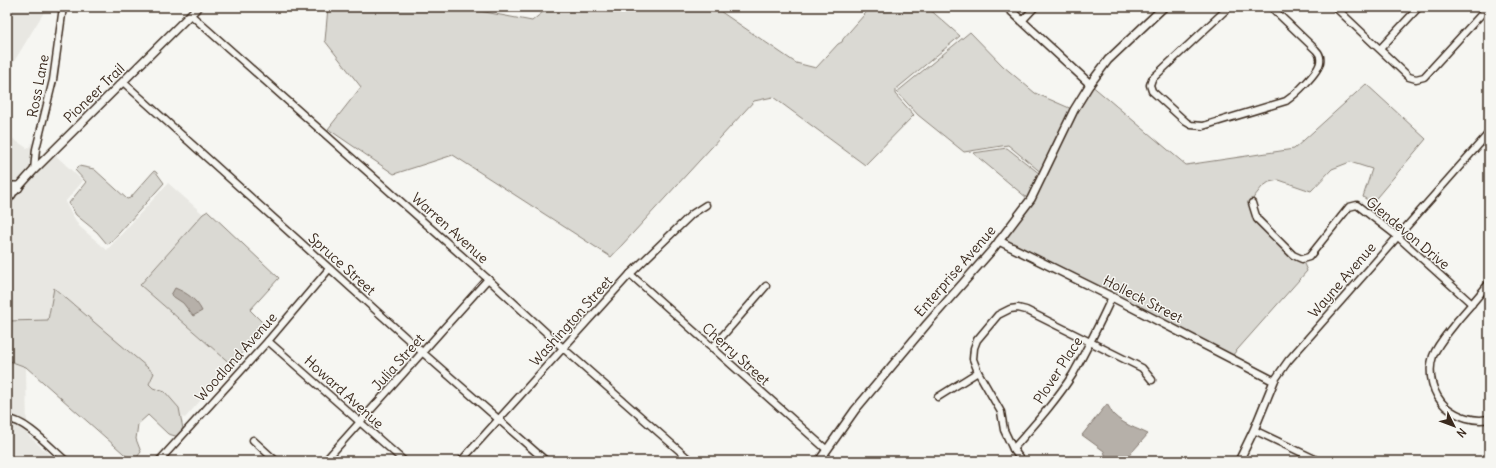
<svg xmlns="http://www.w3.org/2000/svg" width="1496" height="468" font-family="Delius,sans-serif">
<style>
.built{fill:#e8e7e2}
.green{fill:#dad9d3;stroke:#8a8278}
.water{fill:#b6b0a9;stroke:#857a71}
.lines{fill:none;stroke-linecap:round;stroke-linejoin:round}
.minor-casing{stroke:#3b2a1e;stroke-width:9}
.tertiary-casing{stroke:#3b2a1e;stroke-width:10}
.primary-casing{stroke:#3b2a1e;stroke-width:12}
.minor{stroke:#f6f6f2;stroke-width:6}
.tertiary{stroke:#f6f6f2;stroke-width:7}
.primary{stroke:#f6f6f2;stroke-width:9}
.labels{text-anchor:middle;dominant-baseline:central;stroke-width:3;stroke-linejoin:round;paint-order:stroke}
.street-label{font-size:14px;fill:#3b2a1e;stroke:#f6f6f2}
</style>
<rect width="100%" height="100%" fill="#f6f6f2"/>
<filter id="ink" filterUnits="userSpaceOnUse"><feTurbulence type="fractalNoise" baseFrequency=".025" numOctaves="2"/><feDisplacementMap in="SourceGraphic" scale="8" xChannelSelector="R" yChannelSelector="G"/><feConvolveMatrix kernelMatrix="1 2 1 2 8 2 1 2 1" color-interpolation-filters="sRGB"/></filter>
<g filter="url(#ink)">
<!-- built -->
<g class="built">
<path d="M7,7h40l-40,66z"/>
<path d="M7,135l20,13 2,-1 7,-10 -5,31 -15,16h-9z"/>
<path d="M52,152l31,29 -18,21 14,24 28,24 61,-67 35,31 -63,71 92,80 -47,53 -4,-1 -2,-9 -14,-16 -12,-4 -4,-4 4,-6 -98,-90 -7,32 -41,1v-125z"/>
<path d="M7,360l19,7 1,67 23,21 -5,6h-38z"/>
</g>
<!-- green -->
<g class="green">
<path d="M328,7h140l1,2 63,12 17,-14h165l82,56 20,5 22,-24 4,-2 1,-3 28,-32h56l33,29 -65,54v4l19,21 -49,50 -92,-68 -19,4 -143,156 -158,-102 -59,19 -66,-45 33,-42 -36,-46z"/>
<path d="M970,32l33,34 32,27 39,17 16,-26 96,81 108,-16 72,-65 60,55 -54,64 -9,-6 9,-28 -22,-7 -18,7 -21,22 -32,-11 -10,2 -7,5 -8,10 -2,6 5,16 45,40 5,12 -77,87 -231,-117 44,-67 -35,-29 -44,7 -46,-37 -21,-23z"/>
<path d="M1007,148l33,26 -13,24 -54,-45z"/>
<path d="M79,166l15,3 33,30 3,-1 24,-27 2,1 8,11 -54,60 -3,1 -10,-12 -21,-17 -7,-12 17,-21 -11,-12z"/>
<path d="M208,211l71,67 -29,32 16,16 -34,39 -92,-80 63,-71z"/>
<path d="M54,288l100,85 -5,11 4,4 12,4 14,16 4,21 -4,8 -11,-3 -20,-19 -10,9 -2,15 5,13 -7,9h-2l-106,-94 -19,-7v-39l41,-1z"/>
</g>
<!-- water -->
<g class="water">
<path d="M175,288c12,5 21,11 27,23l-9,5 -10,-13 -12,-8z"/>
<path d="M1107,404c3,4 4,8 7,11 10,10 22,13 34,19l-24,27h-17l-3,-10 -22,-16z"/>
</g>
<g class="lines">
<defs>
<g id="minor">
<path d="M1229,7l-77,72 -2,6 2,6 34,31 5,3 12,1 83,-25c9,-6 33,-29 34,-39 1,-5 -1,-9 -4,-12l-45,-43"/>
<path d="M1335,7l74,70 7,2 8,-2 64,-70"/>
<path d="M191,15l297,264 75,69 128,113"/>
<path d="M1022,21l13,-14"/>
<path d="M1380,49l39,-42"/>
<path d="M123,82l299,270 124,109"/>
<path d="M34,170l2,-21 17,-69 10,-73"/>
<path d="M1252,203l5,16 36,36 9,4 7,-2 40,-50 8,-2 40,31 75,68"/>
<path d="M630,274l197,176"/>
<path d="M1489,283c-10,13 -21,25 -32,38 -8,11 -19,22 -24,35 -6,18 0,39 13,51 12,10 28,15 43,12"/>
<path d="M268,341l136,120"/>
<path d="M712,348l54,-62"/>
<path d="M1274,381l14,-20 201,-228"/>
<path d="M938,397l40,-25"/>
<path d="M7,419c18,0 45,30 59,42"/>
<path d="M1254,430l65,31"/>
<path d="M253,440l23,21"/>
<path d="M1013,449c21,-24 43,-48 60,-75 14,-25 27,-51 39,-77"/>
<path d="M159,461l109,-120 61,-72"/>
<path d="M325,461l163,-182"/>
<path d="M461,461l169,-187 62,-60 14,-9"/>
<path d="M1022,461l-9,-12 -9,-19 -3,-18 -23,-40 -5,-13 1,-11 3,-8 21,-25 12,-6 8,-1 8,2 116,58 10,12"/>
</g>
<g id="tertiary">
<path d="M1007,7l83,77"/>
<path d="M15,191l19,-21 164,-163"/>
<path d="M999,241l113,56 162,84 -20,49 -15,31"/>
<path d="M819,461l36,-51 72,-86 66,-75 38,-50 43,-89 16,-26 18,-24 56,-53"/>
</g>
<g id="primary">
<path d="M7,187h11"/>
<path d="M7,199l4,-5"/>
</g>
</defs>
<!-- minor casing -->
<use href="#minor" class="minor-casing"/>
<!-- tertiary casing -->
<use href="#tertiary" class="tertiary-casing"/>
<!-- primary casing -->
<use href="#primary" class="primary-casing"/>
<!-- minor -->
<use href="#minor" class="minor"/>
<!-- tertiary -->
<use href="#tertiary" class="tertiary"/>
<!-- primary -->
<use href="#primary" class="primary"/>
</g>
</g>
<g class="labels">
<!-- street labels -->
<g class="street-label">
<text transform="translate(38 86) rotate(-79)">Ross Lane</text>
<text transform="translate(94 93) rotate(-44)">Pioneer Trail</text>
<text transform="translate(450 228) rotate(42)">Warren Avenue</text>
<text transform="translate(1408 233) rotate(40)">Glendevon Drive</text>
<text transform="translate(342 264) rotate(42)">Spruce Street</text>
<text transform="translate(955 271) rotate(-49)">Enterprise Avenue</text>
<text transform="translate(1342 280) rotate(-49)">Wayne Avenue</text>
<text transform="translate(1143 299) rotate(27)">Holleck Street</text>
<text transform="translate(571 321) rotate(-48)">Washington Street</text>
<text transform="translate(736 354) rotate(42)">Cherry Street</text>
<text transform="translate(236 357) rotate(-48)">Woodland Avenue</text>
<text transform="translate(398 362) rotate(-48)">Julia Street</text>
<text transform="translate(1058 370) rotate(-57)">Plover Place</text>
<text transform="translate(344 392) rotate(42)">Howard Avenue</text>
</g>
</g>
<!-- margin -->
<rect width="1496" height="468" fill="none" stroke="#f6f6f2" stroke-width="24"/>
<rect x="12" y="12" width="1472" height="444" fill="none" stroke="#3b2a1e" stroke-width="1.5" filter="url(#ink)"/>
<!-- north arrow -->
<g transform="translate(1454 426) rotate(132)" stroke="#f6f6f2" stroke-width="3" paint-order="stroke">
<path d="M0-3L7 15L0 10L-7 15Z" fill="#3b2a1e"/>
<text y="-6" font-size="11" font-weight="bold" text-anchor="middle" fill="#3b2a1e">N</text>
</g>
</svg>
